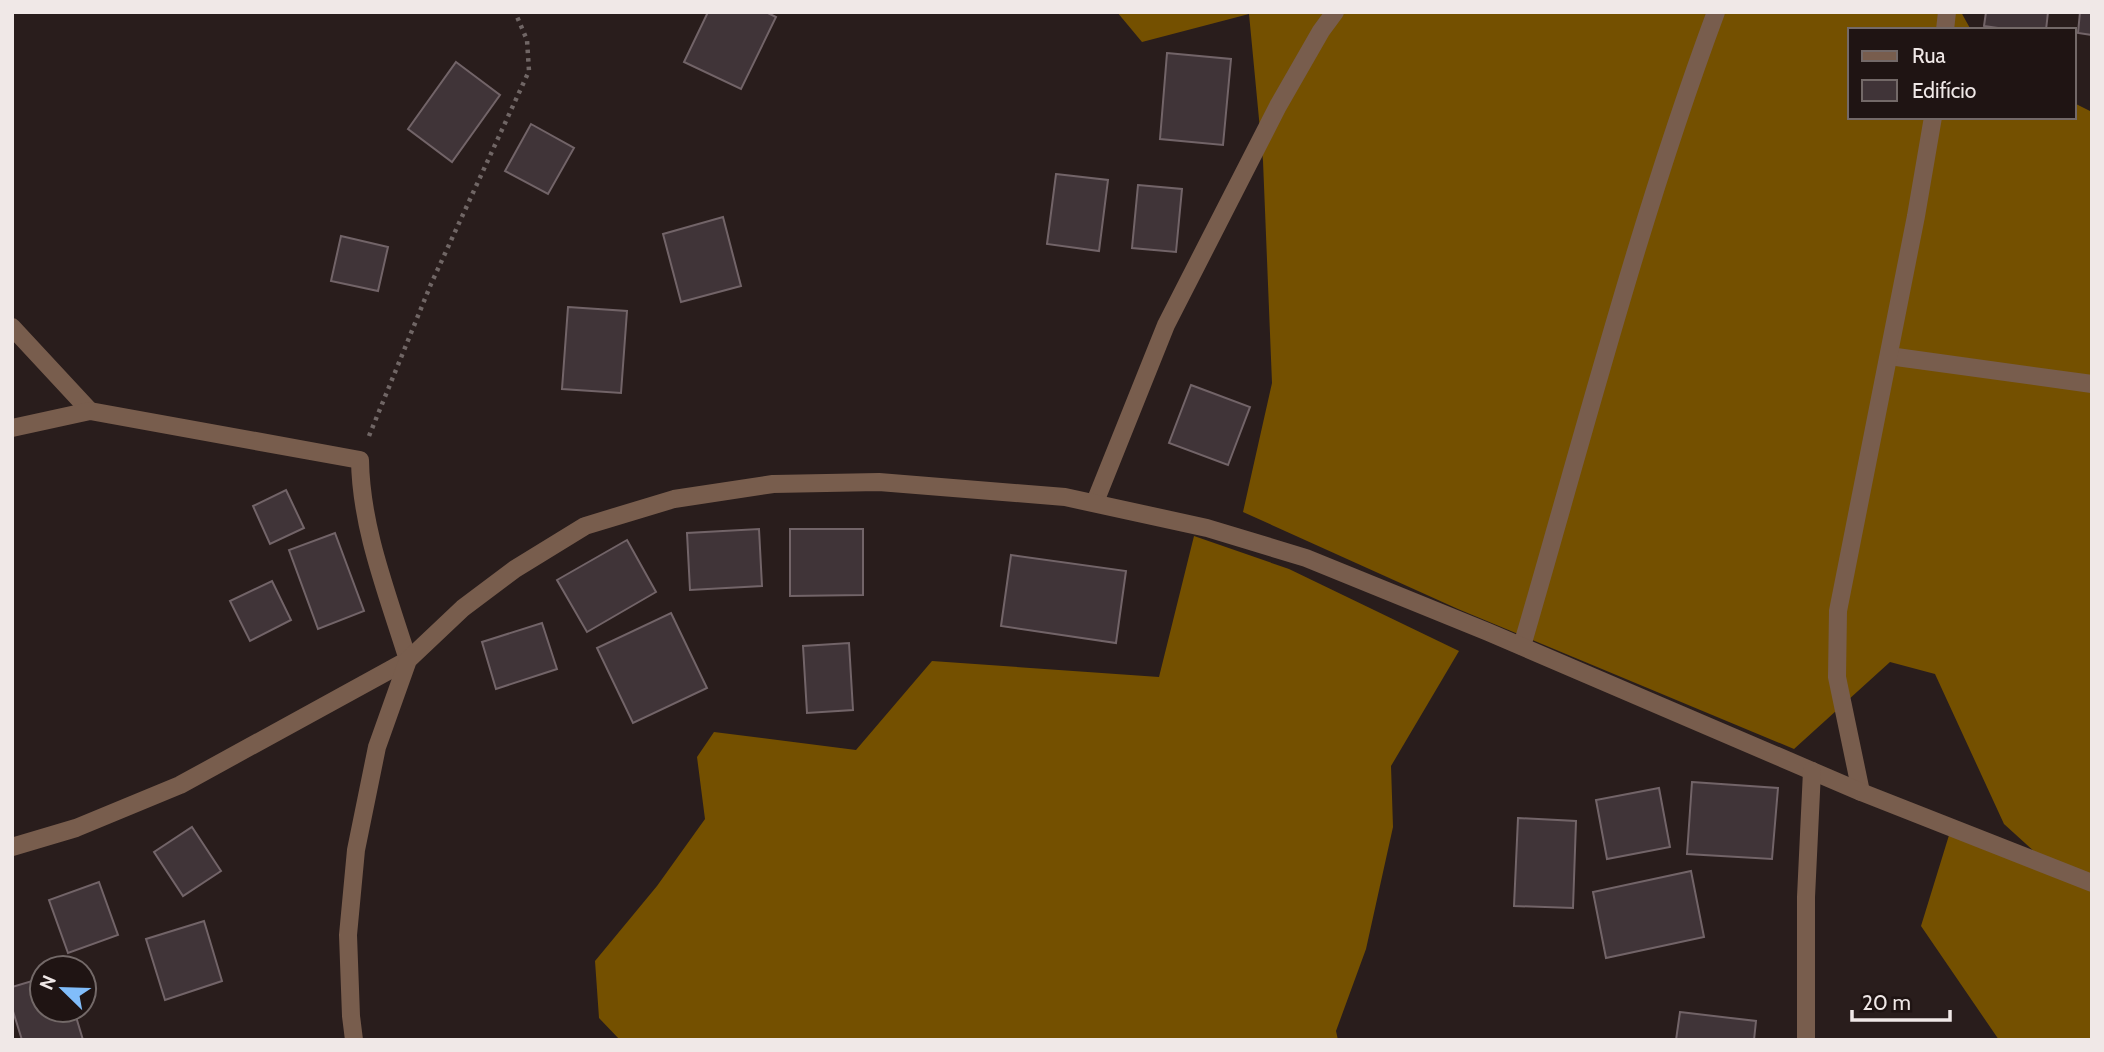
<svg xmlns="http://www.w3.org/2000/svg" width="2104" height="1052" font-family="Cabin,sans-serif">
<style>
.forest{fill:#745000}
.building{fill:#403438;stroke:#726468;stroke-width:2}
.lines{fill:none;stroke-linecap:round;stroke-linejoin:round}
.path{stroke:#706665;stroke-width:4.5;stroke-dasharray:3.5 5;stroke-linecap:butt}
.street{stroke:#785d4d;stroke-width:18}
</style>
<rect width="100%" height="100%" fill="#291d1c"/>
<!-- forest -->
<g class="forest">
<path d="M1117,12h844l10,18h-121v87h224v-14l18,9v928h-93l-78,-114 29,-94 99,33 -45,-41 -69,-150 -45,-12 -96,87 -336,-140 -215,-97 29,-129 -9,-222 -14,-147 -107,28z"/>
<path d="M1194,536l95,33 170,82 -68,115 2,61 -27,122 -30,82 2,9h-718l-21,-22 -4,-57 62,-75 48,-67 -8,-62 17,-25 142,18 76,-89 227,16z"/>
</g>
<!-- building -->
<g class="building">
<path d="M708,12h58l10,5 -35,72 -57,-27z"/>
<path d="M1986,12h62l-2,18h-34l-28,-4z"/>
<path d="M2080,12h12v23l-14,-2z"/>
<path d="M1167,53l64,6 -8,86 -63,-6z"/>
<path d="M456,62l44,33 -48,67 -44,-33z"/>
<path d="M531,124l43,24 -26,46 -43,-23z"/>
<path d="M1056,174l52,6 -9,71 -52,-7z"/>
<path d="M1138,185l44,4 -6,63 -44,-4z"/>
<path d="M723,217l18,69 -60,16 -18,-68z"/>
<path d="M341,236l47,11 -10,44 -47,-10z"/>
<path d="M568,307l59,4 -6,82 -59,-4z"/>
<path d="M1191,385l59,22 -22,58 -59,-22z"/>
<path d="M286,490l18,38 -34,16 -17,-38z"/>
<path d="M759,529l3,57 -72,4 -3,-57z"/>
<path d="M790,529h73v66l-73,1z"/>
<path d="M335,533l29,78 -46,18 -29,-79z"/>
<path d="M627,540l29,52 -69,40 -30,-52z"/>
<path d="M1011,555l115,16 -10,72 -115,-17z"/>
<path d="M272,581l19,39 -41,21 -20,-40z"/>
<path d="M671,613l36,75 -74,35 -36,-75z"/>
<path d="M542,623l15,46 -61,20 -14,-47z"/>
<path d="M849,643l4,67 -46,3 -4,-67z"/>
<path d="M1692,782l86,6 -6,71 -85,-5z"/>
<path d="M1659,788l11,59 -63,12 -11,-59z"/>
<path d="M1518,818l58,3 -3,87 -59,-2z"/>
<path d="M192,827l29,44 -38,25 -29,-44z"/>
<path d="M1691,871l13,66 -98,21 -13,-66z"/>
<path d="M99,882l19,53 -50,18 -19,-53z"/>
<path d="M204,921l18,60 -57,19 -19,-61z"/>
<path d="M42,978v32h32l9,30h-61l-10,-32v-21z"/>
<path d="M1680,1012l76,9 -2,19h-78z"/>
</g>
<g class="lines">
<!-- path -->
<path class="path" d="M369,436l62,-152 98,-213 -2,-31 -12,-28"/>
<!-- street -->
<g class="street">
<path d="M1945,30l2,-18"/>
<path d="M12,327l78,84"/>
<path d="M1889,356l203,28"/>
<path d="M12,428l78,-17 270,49c1,69 28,135 48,200l-228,125 -104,43 -64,19"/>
<path d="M1095,502l71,-177 112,-219 43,-75 14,-19"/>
<path d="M1522,646c62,-212 117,-427 194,-634"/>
<path d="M1861,792l-24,-115 1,-66 78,-395 17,-99"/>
<path d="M354,1040l-3,-24 -3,-81 8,-85 21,-103 31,-87 55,-52 52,-39 70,-43 89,-27 99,-15 106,-2 186,15 142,31 99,30 182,74 373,160 231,91"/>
<path d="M1806,1040v-143l6,-126"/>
</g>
</g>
<!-- border -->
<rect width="2104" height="1052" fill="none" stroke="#f0e8e7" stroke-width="28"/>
<!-- legend -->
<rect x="1848" y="28" width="228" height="91" fill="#1f1413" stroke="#736968" stroke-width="2"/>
<rect x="1862" y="51" width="35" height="10" fill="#785d4d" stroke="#736968" stroke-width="2"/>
<text x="1912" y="63" font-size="21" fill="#f0e8e7">Rua</text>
<rect x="1862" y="80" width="35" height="21" fill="#403438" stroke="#736968" stroke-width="2"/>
<text x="1912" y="98" font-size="21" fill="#f0e8e7">Edifício</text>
<!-- north arrow -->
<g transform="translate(63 989) rotate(293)"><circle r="33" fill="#1f1413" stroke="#736968" stroke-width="2"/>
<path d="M0-5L12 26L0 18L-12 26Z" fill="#81bdfa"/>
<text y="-10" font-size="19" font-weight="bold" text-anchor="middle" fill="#f0e8e7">N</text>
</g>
<!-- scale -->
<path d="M1852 1010v10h98v-10" fill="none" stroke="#f0e8e7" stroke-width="3.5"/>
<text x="1862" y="1010" font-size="21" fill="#f0e8e7" stroke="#1f1413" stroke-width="5" paint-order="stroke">20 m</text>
</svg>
